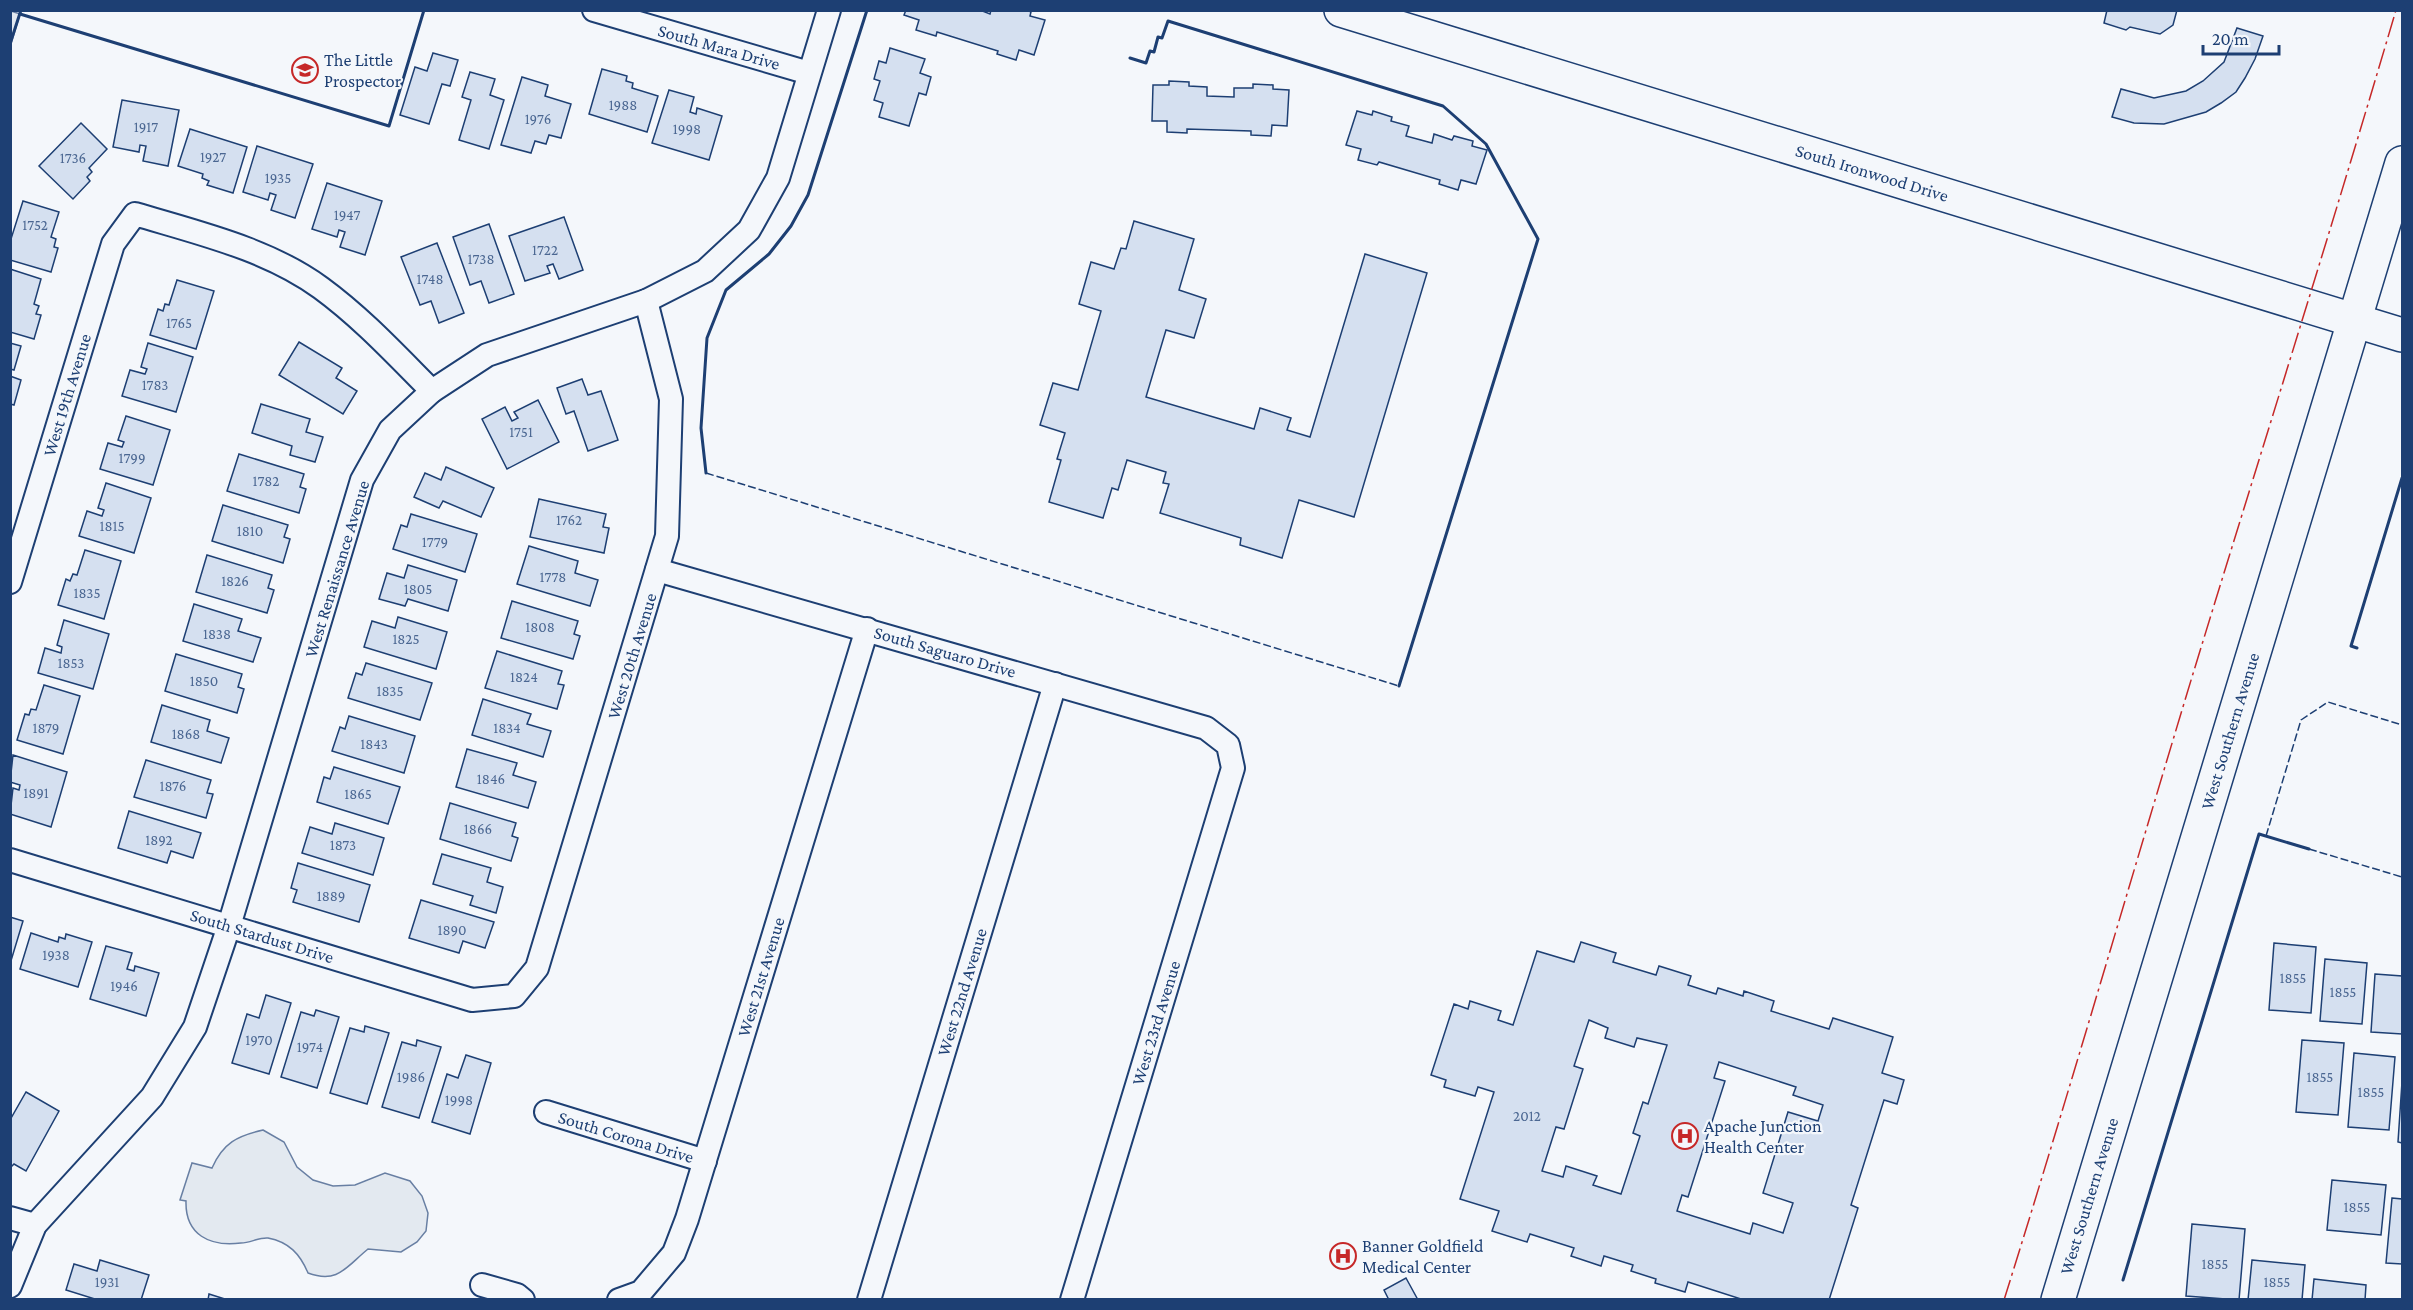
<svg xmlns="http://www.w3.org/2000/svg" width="2413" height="1310" font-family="'Crimson Pro',serif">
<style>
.green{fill:#e3e9f0;stroke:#687fa3;stroke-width:1.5}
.building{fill:#d5e0f0;stroke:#1d3f73;stroke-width:1.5;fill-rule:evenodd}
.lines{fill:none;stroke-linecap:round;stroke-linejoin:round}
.minor-casing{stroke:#1d3f73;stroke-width:26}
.secondary-casing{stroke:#1d3f73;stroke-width:36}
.primary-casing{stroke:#1d3f73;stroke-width:36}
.minor{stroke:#f4f7fb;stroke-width:22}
.secondary{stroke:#f4f7fb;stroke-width:33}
.primary{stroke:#f4f7fb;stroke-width:33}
.fence{stroke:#1d3f73;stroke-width:1.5;stroke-dasharray:8 3;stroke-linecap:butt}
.wall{stroke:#1d3f73;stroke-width:3}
.power{stroke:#c62828;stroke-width:1.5;stroke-dasharray:21 4.5 3 4.5;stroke-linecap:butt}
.labels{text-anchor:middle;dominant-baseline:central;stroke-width:4.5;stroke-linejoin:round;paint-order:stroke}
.number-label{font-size:15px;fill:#4b6792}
.street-label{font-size:18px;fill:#1d3f73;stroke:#f4f7fb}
.poi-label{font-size:18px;fill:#1d3f73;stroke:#f4f7fb;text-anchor:start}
</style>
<rect width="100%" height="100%" fill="#f4f7fb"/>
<!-- green -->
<g class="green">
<path d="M11,11l9,3 -9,30 -1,-33z"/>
<path d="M263,1130l21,12 13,25 16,13 20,6 22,-1 30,-12 25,8 12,15 6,17 -2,18 -9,11 -16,10 -33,-3c-22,18 -30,35 -60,24 -8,-19 -19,-31 -40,-35 -8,-1 -18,5 -27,5 -31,4 -56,-8 -55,-42l-6,-1 12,-37 20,5c11,-25 25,-32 51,-38z"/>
</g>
<!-- building -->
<g class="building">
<path d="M906,10h74l10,4 1,-4h36l4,2 -1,4 15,4 -11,35 -15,-5 -3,10 -19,-6 1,-3 -61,-19 -1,4 -20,-6 3,-10 -15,-5z"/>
<path d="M2107,10h70l-4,15 -13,9 -30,-7 -4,3 -22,-7z"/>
<path d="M2237,28l26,8 -8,23 -10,19 -9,14 -15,11 -15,9 -42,12 -30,-1 -22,-6 9,-28 33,9 32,-7 17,-10 21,-19z"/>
<path d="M890,48l35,11 -5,14 11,4 -5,18 -7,-2 -10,33 -30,-9 4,-14 -9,-3 6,-19 -6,-2 5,-18 7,2z"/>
<path d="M433,53l25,7 -8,26 -8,-2 -13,40 -29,-9 15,-48 12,4z"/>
<path d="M602,69l25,7 -1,5 7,2 -1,5 26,8 -11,36 -58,-18z"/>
<path d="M470,72l25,7 -5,16 14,5 -15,49 -30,-9 12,-40 -9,-3z"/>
<path d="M522,77l26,8 -3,11 26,8 -10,34 -12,-3 -3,9 -11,-3 -4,12 -30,-8z"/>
<path d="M1169,81l20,1v4l18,1v9l27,1v-9h19v-4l20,1v4l16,1 -2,36 -15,-1 -1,11 -20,-1v-4l-64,-2v4l-20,-1v-11h-15l1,-36h16z"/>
<path d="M669,90l25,7 -4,15 6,2 1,-6 25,8 -13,44 -57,-17z"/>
<path d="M122,100l57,10 -11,56 -25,-5 3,-15 -6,-1 -1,7 -26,-5z"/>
<path d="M1357,111l15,4 1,-4 19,6 -1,4 18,5 -3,10 26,7 2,-9 18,6 2,-4 19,5 -1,5 15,4 -11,34 -15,-4 -3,10 -19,-6 1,-4 -61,-18 -2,3 -19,-5 3,-11 -15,-4z"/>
<path d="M81,123l26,26 -18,19 3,4 -5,5 3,4 -17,18 -34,-33z"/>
<path d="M190,129l57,18 -14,46 -26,-8 2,-4 -7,-3 1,-4 -25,-8z"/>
<path d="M257,146l56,18 -18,54 -24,-8 5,-15 -6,-2 -2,7 -25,-8z"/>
<path d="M327,183l55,18 -17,54 -25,-8 5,-15 -6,-2 -2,7 -25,-8z"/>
<path d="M23,201l36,11 -8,25 5,2 -2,8 4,1 -7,24 -41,-12v-18z"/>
<path d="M564,217l19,53 -24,9 -6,-15 -6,2 3,7 -25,8 -16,-45z"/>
<path d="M1134,221l60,18 -15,51 27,9 -12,39 -28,-8 -20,67 108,32 6,-21 31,10 -4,12 23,7 55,-183 62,19 -73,244 -55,-17 -17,58 -42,-13 1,-7 -81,-25 9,-29 -6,-1 3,-11 -39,-12 -9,30 -6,-2 -9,30 -54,-16 12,-42 -4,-1 8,-26 -25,-8 13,-42 25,7 23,-79 -22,-7 12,-42 23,7 7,-21 5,1z"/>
<path d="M489,224l25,70 -25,9 -8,-22 -11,4 -17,-48z"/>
<path d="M437,243l27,70 -25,10 -8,-22 -11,4 -19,-48z"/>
<path d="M10,269l31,10 -7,25 5,2 -3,8 5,1 -7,24 -24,-7z"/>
<path d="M177,280l37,11 -18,58 -46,-14 8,-26 5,2 2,-7 4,1z"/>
<path d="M299,342l43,26 -6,10 21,13 -14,23 -64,-39z"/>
<path d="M10,343l11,3 -7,24 -4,-1z"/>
<path d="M148,343l45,14 -17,55 -54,-16 8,-26 15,4 2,-5 -6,-2z"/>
<path d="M10,376l11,4 -7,25 -4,-1z"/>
<path d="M582,379l6,16 13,-4 17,49 -30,11 -14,-40 -8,3 -9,-26z"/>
<path d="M538,400l21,42 -52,27 -25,-50 23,-12 7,14 6,-3 -4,-6z"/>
<path d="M261,404l49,15 -4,13 17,5 -8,25 -25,-7 2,-9 -40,-13z"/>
<path d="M126,416l44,14 -17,55 -53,-16 8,-26 14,4 2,-5 -6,-2z"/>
<path d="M239,454l65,20 -4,13 6,2 -7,24 -72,-22z"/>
<path d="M446,467l48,21 -13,29 -38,-16 -4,7 -25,-11 11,-24 16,7z"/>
<path d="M106,483l45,15 -17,55 -55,-17 8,-25 15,5 2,-6 -6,-2z"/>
<path d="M539,499l67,15 -3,13 6,1 -5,25 -74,-16z"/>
<path d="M223,505l65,20 -4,12 6,2 -7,24 -71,-22z"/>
<path d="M411,514l66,20 -12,38 -72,-23 8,-24 6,2z"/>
<path d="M529,546l49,15 -3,12 23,7 -8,26 -73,-22z"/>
<path d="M85,550l36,11 -17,58 -46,-14 8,-26 4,2 3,-7 4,1z"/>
<path d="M207,555l65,20 -4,13 6,2 -7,23 -71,-21z"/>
<path d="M408,565l49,15 -9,31 -40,-12 -3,7 -26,-7 8,-26 17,5z"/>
<path d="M512,601l66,20 -4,13 6,2 -7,23 -72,-21z"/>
<path d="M194,604l48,15 -4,12 23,7 -8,24 -70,-21z"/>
<path d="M398,617l49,15 -11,37 -72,-22 8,-26 23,7z"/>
<path d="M64,620l45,14 -16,55 -55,-16 7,-25 16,5 1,-6 -5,-2z"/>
<path d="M497,651l65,20 -4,13 6,1 -7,24 -72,-21z"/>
<path d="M176,654l66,20 -4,13 6,2 -7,24 -72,-22z"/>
<path d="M366,663l66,20 -12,37 -72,-22 8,-25 6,2z"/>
<path d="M44,685l36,11 -17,58 -46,-14 8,-26 4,1 2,-6 5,1z"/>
<path d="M483,699l48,15 -4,10 24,7 -8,26 -71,-22z"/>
<path d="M162,705l48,15 -3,11 22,7 -8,25 -70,-21z"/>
<path d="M349,716l66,20 -11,37 -72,-22 8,-24 5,2z"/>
<path d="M467,749l50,14 -4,12 23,7 -8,26 -72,-21z"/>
<path d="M13,755l54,17 -16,55 -41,-13 3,-26 6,2 1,-5 -10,-3z"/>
<path d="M146,760l65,20 -4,13 6,1 -7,24 -72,-21z"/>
<path d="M334,767l66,20 -12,37 -71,-22 7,-25 6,2z"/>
<path d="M450,803l66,20 -4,13 6,2 -7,23 -71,-22z"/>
<path d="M129,811l72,22 -8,25 -22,-7 -4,12 -49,-15z"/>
<path d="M335,823l49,15 -11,37 -71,-22 8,-26 22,7z"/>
<path d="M442,854l49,14 -4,14 16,5 -7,26 -26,-8 3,-9 -40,-12z"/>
<path d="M298,863l72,22 -11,37 -66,-20 4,-12 -6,-2z"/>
<path d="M421,900l73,22 -9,26 -22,-7 -4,12 -50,-15z"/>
<path d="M10,917l13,4 -13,43z"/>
<path d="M31,933l27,9 1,-5 6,2 1,-5 26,8 -14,45 -58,-18z"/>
<path d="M1581,942l35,11 -3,9 43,13 3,-9 32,10 -3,9 28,9 2,-6 25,8 1,-5 30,10 -3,10 58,18 4,-11 60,19 -11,36 22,7 -7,24 -13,-4 -33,105 7,3 -29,92h-85l-56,-18 -3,10 -30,-9 1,-4 -25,-8 2,-6 -29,-9 -3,10 -30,-10 3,-8 -44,-14 -3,8 -35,-11 7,-20 -39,-12 34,-107 -16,-5 -3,9 -31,-9 2,-7 -15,-5 23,-71 14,5 2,-8 31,10 -3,9 15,5 24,-74 37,11zM1589,1020l19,8 -3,10 29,9 3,-9 30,7 -19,59 -5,-2 -10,31 7,3 -19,58 -28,-9 4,-9 -31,-10 -3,11 -21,-6 14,-44 8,2 19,-60 -9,-3zM1719,1062l77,25 -3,8 30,10 -5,16 -30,-9 -25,81 30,10 -10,30 -30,-10 -3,11 -73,-23 5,-16 6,2 37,-116 -11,-3z"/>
<path d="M2274,943l42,4 -5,66 -42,-3z"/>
<path d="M106,946l26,7 -5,16 7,2 1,-5 24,7 -13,43 -56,-17z"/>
<path d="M2325,959l42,4 -5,61 -42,-3z"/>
<path d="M2375,974l27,2v58l-31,-2z"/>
<path d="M266,995l25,8 -22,71 -37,-11 15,-49 12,4z"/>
<path d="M316,1010l23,7 -22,71 -36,-11 20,-65 13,4z"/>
<path d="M365,1026l24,7 -22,71 -37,-11 20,-65 14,4z"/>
<path d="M417,1040l24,7 -22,71 -37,-11 20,-65 14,4z"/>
<path d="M2302,1040l42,3 -6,72 -42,-3z"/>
<path d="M2354,1053l41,4 -6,73 -41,-3z"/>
<path d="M466,1055l25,8 -21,71 -38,-12 15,-48 11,4z"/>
<path d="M2402,1082v61l-4,-1z"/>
<path d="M26,1092l33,19 -33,60 -12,-7 -4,4v-48z"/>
<path d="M2332,1180l54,5 -5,50 -54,-5z"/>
<path d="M2392,1198l10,1v65l-16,-1z"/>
<path d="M2192,1224l53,5 -6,71 -53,-4z"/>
<path d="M100,1260l49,15 -8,25h-43l-32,-10 8,-26 23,7z"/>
<path d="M2252,1260l53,5 -3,35h-54z"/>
<path d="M1406,1278l12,22h-29l-5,-10z"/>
<path d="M2314,1279l52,6 -1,15h-53z"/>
<path d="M209,1294l19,6h-20z"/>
</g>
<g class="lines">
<defs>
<g id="minor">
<path d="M594,10l215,63"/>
<path d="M657,570l549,158 22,17 5,23 -161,532"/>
<path d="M10,582l103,-338 22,-30c63,19 133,35 186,74 41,30 75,67 111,103"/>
<path d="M10,860l462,140 42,-4 23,-28 130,-432 4,-137 -25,-98"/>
<path d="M546,1112l159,49"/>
<path d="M10,1218l25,7"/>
<path d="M482,1285l35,10 6,5"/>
<path d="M10,1286l25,-61 117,-128 43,-70 34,-101 133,-446 28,-50 42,-39 55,-36 159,-54 59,-30 44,-41 29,-52 51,-168"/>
<path d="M619,1300l22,-8 33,-39 13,-34 180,-590"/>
<path d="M869,1300l186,-616"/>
</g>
<path id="secondary" d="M2058,1300l344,-1137"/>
<path id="primary" d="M1341,10l1061,325"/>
</defs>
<!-- minor casing -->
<use href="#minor" class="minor-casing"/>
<!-- secondary casing -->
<use href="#secondary" class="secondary-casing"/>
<!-- primary casing -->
<use href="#primary" class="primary-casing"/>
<!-- minor -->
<use href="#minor" class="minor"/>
<!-- secondary -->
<use href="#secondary" class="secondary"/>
<!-- primary -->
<use href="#primary" class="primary"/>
<!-- fence -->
<g class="fence">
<path d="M706,473l693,213"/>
<path d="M2266,836l35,-116 27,-18 74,23"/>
<path d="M2309,849l93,28"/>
</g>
<!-- wall -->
<g class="wall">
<path d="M20,14l369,112 35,-116"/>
<path d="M10,44l11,-34"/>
<path d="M1130,58l16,5 4,-12 4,1 4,-15 4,1 6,-17 275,85 43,38 52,95 -139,447"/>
<path d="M706,473l-5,-45 6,-90 19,-48 43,-36 22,-28 17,-31 59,-185"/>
<path d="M2357,648l-6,-2 51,-168"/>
<path d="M2123,1280l136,-446 50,15"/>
</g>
<!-- power -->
<path class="power" d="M2004,1300c65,-207 125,-415 188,-623 68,-222 138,-443 204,-667"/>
</g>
<!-- icons -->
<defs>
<symbol id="school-ring" viewBox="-11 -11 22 22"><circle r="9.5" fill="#f4f7fb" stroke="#c62828" stroke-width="1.5"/><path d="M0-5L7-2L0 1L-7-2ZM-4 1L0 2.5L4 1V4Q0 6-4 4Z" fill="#c62828"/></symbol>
<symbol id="hospital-ring" viewBox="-11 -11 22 22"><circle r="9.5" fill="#f4f7fb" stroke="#c62828" stroke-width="1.5"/><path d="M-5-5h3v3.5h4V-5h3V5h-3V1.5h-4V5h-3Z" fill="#c62828"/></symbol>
</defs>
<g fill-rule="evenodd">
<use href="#school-ring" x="290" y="55" width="30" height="30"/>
<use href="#hospital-ring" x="1670" y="1121" width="30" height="30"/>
<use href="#hospital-ring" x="1328" y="1241" width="30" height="30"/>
</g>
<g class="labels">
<!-- number labels -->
<g class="number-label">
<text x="623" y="105">1988</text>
<text x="538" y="119">1976</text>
<text x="146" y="127">1917</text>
<text x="687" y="129">1998</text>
<text x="213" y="157">1927</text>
<text x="73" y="158">1736</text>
<text x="278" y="178">1935</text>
<text x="347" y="215">1947</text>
<text x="35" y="225">1752</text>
<text x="545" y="250">1722</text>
<text x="481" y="259">1738</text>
<text x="430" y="279">1748</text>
<text x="179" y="323">1765</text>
<text x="155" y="385">1783</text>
<text x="521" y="432">1751</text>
<text x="132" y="458">1799</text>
<text x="266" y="481">1782</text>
<text x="569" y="520">1762</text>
<text x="112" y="526">1815</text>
<text x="250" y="531">1810</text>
<text x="435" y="542">1779</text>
<text x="553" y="577">1778</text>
<text x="235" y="581">1826</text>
<text x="418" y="589">1805</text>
<text x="87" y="593">1835</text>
<text x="540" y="627">1808</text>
<text x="217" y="634">1838</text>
<text x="406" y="639">1825</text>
<text x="71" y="663">1853</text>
<text x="524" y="677">1824</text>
<text x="204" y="681">1850</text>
<text x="390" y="691">1835</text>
<text x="46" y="728">1879</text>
<text x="507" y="728">1834</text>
<text x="186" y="734">1868</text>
<text x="374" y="744">1843</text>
<text x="491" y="779">1846</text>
<text x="173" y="786">1876</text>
<text x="36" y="793">1891</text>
<text x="358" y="794">1865</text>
<text x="478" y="829">1866</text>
<text x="159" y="840">1892</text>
<text x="343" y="845">1873</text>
<text x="331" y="896">1889</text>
<text x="452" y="930">1890</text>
<text x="56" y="955">1938</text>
<text x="2293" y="978">1855</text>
<text x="124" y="986">1946</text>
<text x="2343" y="992">1855</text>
<text x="259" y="1040">1970</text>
<text x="310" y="1047">1974</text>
<text x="411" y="1077">1986</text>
<text x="2320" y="1077">1855</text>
<text x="2371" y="1092">1855</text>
<text x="459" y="1100">1998</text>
<text x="1527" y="1116">2012</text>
<text x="2357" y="1207">1855</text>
<text x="2215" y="1264">1855</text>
<text x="107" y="1282">1931</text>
<text x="2277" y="1282">1855</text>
</g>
<!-- street labels -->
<g class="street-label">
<text transform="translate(719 47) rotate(16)">South Mara Drive</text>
<text transform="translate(1872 173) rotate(17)">South Ironwood Drive</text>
<text transform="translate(67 395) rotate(-73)">West 19th Avenue</text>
<text transform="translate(337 569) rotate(-73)">West Renaissance Avenue</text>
<text transform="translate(945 652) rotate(16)">South Saguaro Drive</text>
<text transform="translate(632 656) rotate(-73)">West 20th Avenue</text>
<text transform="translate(2230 731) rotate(-73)">West Southern Avenue</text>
<text transform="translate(262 936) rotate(17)">South Stardust Drive</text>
<text transform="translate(761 977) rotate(-73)">West 21st Avenue</text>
<text transform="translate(962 992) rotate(-73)">West 22nd Avenue</text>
<text transform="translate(1156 1023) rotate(-73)">West 23rd Avenue</text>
<text transform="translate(626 1137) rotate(17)">South Corona Drive</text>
<text transform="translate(2089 1196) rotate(-73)">West Southern Avenue</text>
</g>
<!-- poi labels -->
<g class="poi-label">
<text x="324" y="60">The Little<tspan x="324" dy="21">Prospector</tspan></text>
<text x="1704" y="1126">Apache Junction<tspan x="1704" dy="21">Health Center</tspan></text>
<text x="1362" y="1246">Banner Goldfield<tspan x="1362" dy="21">Medical Center</tspan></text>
</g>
</g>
<!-- border -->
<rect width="2413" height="1310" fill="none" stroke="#1d3f73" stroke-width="24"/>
<!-- scale -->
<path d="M2203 45v9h76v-9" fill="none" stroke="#1d3f73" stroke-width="3"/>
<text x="2212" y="45" font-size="18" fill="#1d3f73" stroke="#f4f7fb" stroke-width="4.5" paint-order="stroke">20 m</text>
</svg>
